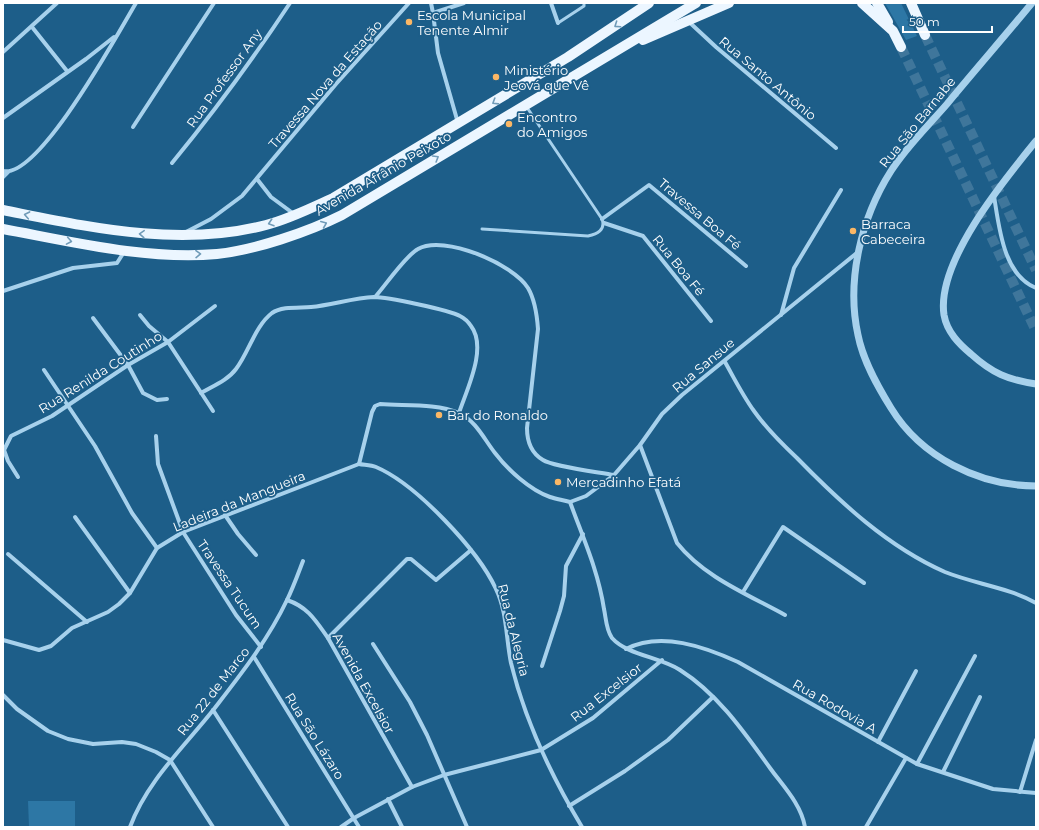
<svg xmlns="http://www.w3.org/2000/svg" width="1039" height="830" font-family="Montserrat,sans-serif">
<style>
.green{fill:#2d77a5}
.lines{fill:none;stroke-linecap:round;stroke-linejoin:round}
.primary-tunnel{stroke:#3f769b;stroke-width:10;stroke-dasharray:10 5;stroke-linecap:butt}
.service{stroke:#a7d1ec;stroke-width:3}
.minor{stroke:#a7d1ec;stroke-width:4}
.tertiary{stroke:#a7d1ec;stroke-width:7}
.primary{stroke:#ecf6ff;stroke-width:10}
.oneway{stroke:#709bb8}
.poi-dot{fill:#fbb765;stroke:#1d5e89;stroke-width:1.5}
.labels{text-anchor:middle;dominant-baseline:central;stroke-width:3.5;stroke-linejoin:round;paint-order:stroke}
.poi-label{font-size:13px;fill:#fff;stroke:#1d5e89;text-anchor:start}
.street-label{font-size:13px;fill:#fff;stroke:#1d5e89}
</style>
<rect width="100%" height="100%" fill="#1d5e89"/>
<!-- green -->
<g class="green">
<path d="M885,3h16l16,33 -11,4z"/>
<path d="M28,801h47v26h-46z"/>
</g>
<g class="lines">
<!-- primary-tunnel -->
<g class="primary-tunnel">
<path d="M925,35l111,235"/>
<path d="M901,47l135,284"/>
</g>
<!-- service -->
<g class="service">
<path d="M558,23l26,-17v-3"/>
<path d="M482,229l106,7c9,-2 18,-6 14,-17l-76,-113"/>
</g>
<!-- minor -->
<g class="minor">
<path d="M431,3l2,10 5,40 20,70"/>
<path d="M551,3l7,20"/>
<path d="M433,13l31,-10"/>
<path d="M688,21l28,26 120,101"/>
<path d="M32,27l35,44"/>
<path d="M3,52l54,-49"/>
<path d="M3,118l83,-59 28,-22"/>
<path d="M133,127l81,-124"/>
<path d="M172,163c42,-51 81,-104 118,-160"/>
<path d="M3,171c36,8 115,-138 133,-168"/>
<path d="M3,177l5,-5"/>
<path d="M257,179l14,18 23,17"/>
<path d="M994,196c5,30 9,79 42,92"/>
<path d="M602,219l47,-34 97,81"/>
<path d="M604,223l39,13 68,85"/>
<path d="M186,232l25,-13 31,-23 94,-112 73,-81"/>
<path d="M3,291l70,-23 44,-5 7,-11"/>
<path d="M375,297c10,-11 31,-42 43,-48 26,-15 95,15 110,39 7,12 9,27 10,41l-11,99c0,13 4,25 16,32 11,7 55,12 71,15"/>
<path d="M140,315l9,11 19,16 45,69"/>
<path d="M781,315l13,-47 47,-78"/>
<path d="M93,318l35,47 15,28 14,7 10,-1"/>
<path d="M725,362c9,16 18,34 29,49 12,17 28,33 43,47 43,44 91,89 148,114 30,12 62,15 91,31"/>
<path d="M44,370l51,76 37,67 25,35"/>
<path d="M201,393c12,-7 27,-13 35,-24 13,-17 19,-43 36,-56 10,-7 27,-5 39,-6 21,-2 42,-9 63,-10 13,0 75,13 86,19 4,2 9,7 11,10 17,22 -5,65 -12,87"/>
<path d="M156,436l2,28 25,68 53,83 25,32"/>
<path d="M640,445l37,98c27,34 70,51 108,72"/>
<path d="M359,464l13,-52 3,-6 5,-2c25,2 56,-1 79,9 17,8 25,26 36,40 13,17 35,37 55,44 6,2 13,3 20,5 13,36 28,68 34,107 2,9 2,21 8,29 15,17 48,19 68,32 38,24 64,62 90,98 13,18 31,36 35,59"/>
<path d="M359,464c5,1 12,1 17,3 40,17 102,83 120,122 11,22 10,50 15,74 14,58 41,114 71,164"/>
<path d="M18,477l-10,-16 -4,-11 7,-14 41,-20 76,-51 40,-23 47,-36"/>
<path d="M570,502l16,-6 28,-21 26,-30 22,-31 20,-19 176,-143"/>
<path d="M225,515l13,19 18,21"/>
<path d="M75,517l55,76"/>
<path d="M8,554l79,68"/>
<path d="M743,592l40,-65 81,56"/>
<path d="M287,600c21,7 29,21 41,38l84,149"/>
<path d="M328,638l79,-79h4l25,21 35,-30"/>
<path d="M3,640l36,10 12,-4 21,-18 36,-16 11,-8 11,-11 27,-45 26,-16 176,-68"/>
<path d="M373,644l37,58 17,33 40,92"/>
<path d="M626,649c35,-18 79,-2 112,13l179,102 76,25 43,4"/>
<path d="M254,657l105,170"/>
<path d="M542,666l18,-55 4,-15 2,-30 17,-32"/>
<path d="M3,695l14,14 31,22 20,8 25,5 29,-2 14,2 20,8 14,8 43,67"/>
<path d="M213,710l75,117"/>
<path d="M878,742l38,-71"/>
<path d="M917,764l58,-108"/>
<path d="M943,772l37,-75"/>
<path d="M1020,792l16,-52"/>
<path d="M388,799l14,28"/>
<path d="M569,806l56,-35 43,-31 45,-43"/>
<path d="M130,827c17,-46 54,-80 84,-118 27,-35 54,-69 73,-109 6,-12 11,-26 16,-39"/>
<path d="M341,827l13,-9 58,-31 32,-12 97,-25 52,-32 69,-58"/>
<path d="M866,827l40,-69"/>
</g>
<!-- tertiary -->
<g class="tertiary">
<path d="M1032,3c-28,34 -57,67 -85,101 -19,22 -41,43 -56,67 -30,47 -45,110 -33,164 5,26 20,52 33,73 30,49 88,78 145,78"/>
<path d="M1036,141c-32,39 -100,121 -92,174 3,17 15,29 27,39 21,19 37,26 65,30"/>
</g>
<!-- primary -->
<g class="primary">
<path d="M862,3l31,28 8,16"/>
<path d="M877,3l11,19"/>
<path d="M911,3l14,32"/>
<path d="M643,40l86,-37"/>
<path d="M3,210c86,17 176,38 263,15 23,-6 45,-17 67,-27l235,-141 81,-54"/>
<path d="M3,229c70,13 143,31 214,25 38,-4 91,-22 125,-39l354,-212"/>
</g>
</g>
<!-- one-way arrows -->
<defs><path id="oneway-chevron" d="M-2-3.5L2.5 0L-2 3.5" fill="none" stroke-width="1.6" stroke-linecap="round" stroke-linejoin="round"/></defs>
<g class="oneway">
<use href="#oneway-chevron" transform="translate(617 25) rotate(146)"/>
<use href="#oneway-chevron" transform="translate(495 102) rotate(148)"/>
<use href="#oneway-chevron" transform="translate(436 158) rotate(-31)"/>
<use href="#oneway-chevron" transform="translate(27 215) rotate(-169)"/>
<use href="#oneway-chevron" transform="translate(271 223) rotate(162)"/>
<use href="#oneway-chevron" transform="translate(324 224) rotate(-23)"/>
<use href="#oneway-chevron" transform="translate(142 234) rotate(-177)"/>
<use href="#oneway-chevron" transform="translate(69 241) rotate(10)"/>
<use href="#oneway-chevron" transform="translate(198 254) rotate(-1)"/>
</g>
<!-- markers -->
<g class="poi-dot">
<circle cx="409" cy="22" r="4"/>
<circle cx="496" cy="77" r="4"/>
<circle cx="509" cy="124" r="4"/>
<circle cx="853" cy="231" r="4"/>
<circle cx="439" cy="415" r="4"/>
<circle cx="558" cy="482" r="4"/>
</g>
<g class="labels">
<!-- poi labels -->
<g class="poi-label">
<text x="417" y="15">Escola Municipal<tspan x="417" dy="15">Tenente Almir</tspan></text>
<text x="504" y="70">Ministério<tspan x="504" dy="15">Jeová que Vê</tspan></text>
<text x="517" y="117">Encontro<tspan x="517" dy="15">do Amigos</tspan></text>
<text x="861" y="224">Barraca<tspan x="861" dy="15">Cabeceira</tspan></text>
<text x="447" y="415">Bar do Ronaldo</text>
<text x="566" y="482">Mercadinho Efatá</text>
</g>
<!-- street labels -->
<g class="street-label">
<text transform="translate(224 78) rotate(-54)">Rua Professor Any</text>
<text transform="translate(768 78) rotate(40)">Rua Santo Antônio</text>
<text transform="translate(325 84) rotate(-49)">Travessa Nova da Estação</text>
<text transform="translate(917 122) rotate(-51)">Rua São Barnabe</text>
<text transform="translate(383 173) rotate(-30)">Avenida Afrânio Peixoto</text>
<text transform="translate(700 214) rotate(40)">Travessa Boa Fé</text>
<text transform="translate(679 265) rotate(51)">Rua Boa Fé</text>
<text transform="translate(703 365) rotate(-40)">Rua Sansue</text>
<text transform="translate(100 372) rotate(-32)">Rua Renilda Coutinho</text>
<text transform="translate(239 501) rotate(-22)">Ladeira da Mangueira</text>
<text transform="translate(230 584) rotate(56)">Travessa Tucum</text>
<text transform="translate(514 630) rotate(76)">Rua da Alegria</text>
<text transform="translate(364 683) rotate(61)">Avenida Excelsior</text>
<text transform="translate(213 691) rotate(-52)">Rua 22 de Marco</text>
<text transform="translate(606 692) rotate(-38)">Rua Excelsior</text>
<text transform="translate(835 706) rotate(30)">Rua Rodovia A</text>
<text transform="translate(315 736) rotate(58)">Rua São Lázaro</text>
</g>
</g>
<!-- border -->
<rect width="1039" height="830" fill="none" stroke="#ffffff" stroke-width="8"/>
<!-- scale -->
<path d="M903 26v6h89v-6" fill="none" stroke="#ffffff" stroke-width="2"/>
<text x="909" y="26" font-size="12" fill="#ffffff" stroke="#1d5e89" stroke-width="3" paint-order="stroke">50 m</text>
</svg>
